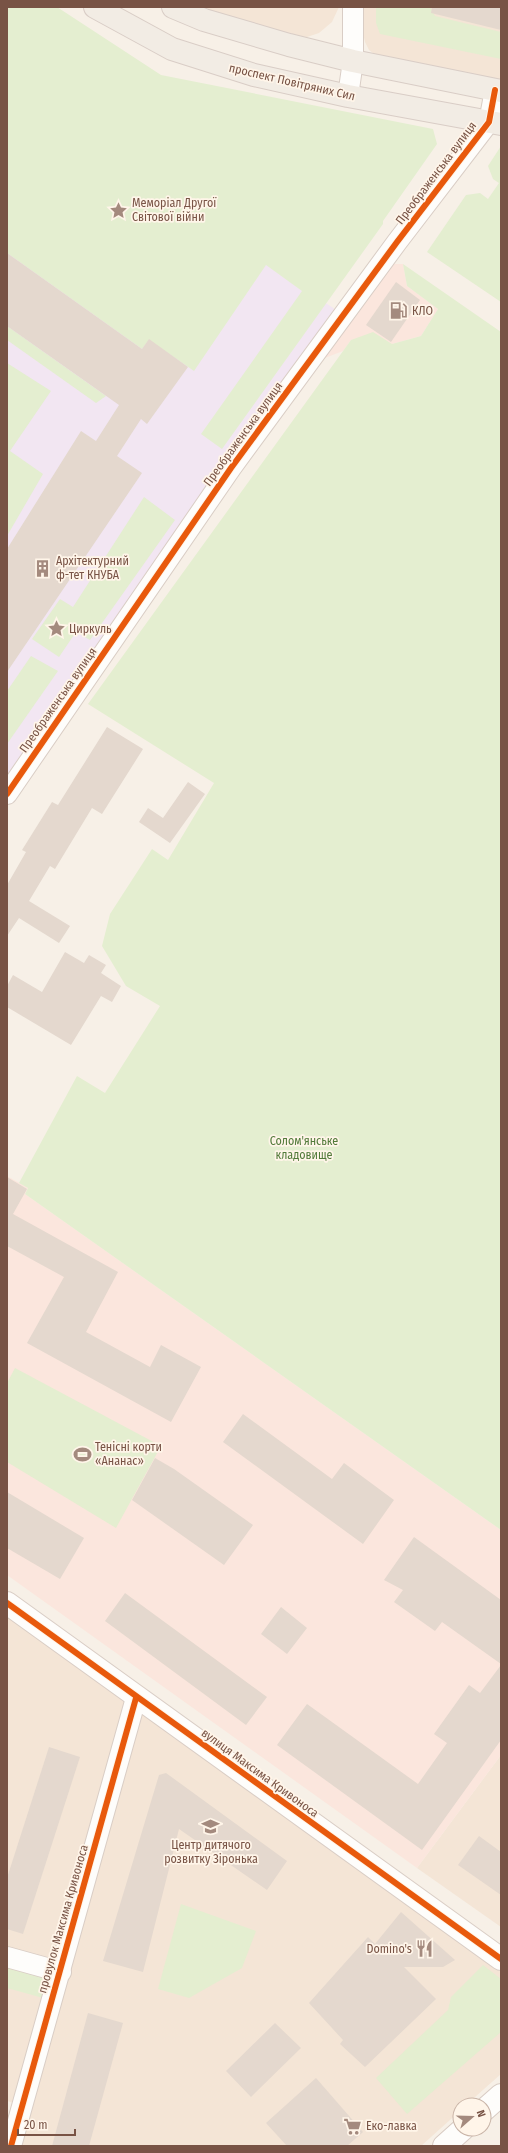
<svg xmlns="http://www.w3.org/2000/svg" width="508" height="2153" font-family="'Fira Sans Condensed',sans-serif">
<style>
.residential{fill:#f4e5d6}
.commercial{fill:#fbe6dd}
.education{fill:#f2e6f2}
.green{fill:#e4eed0}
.building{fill:#e4d8ce}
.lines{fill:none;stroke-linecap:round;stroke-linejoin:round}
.minor-casing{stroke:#d9cdc5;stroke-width:22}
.tertiary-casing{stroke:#d9cdc5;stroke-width:24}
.secondary-casing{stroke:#d8cbc3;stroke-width:24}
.primary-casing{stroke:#d9cdc6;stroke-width:24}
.minor{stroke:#fefdfb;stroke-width:20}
.tertiary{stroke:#fefdfb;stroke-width:22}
.secondary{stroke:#fefdfb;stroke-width:22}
.primary{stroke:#f2ece4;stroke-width:22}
.cycleway-casing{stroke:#fff5e9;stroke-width:8}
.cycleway{stroke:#e8590c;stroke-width:6}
.labels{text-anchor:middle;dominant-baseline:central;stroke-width:3.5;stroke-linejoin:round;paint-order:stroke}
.street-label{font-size:12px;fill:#785345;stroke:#fff5e9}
.poi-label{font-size:12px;fill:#785345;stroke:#fff5e9;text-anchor:start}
.park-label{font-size:12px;fill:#517a39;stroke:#fff5e9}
</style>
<rect width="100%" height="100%" fill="#f7f0e7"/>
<!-- residential -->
<g class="residential">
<path d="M191,7h148l-7,15 -13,11 -12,4 -11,-1z"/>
<path d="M362,7h139v78l-124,-29 -8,-6 -4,-8 -3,-14z"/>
<path d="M7,1612l494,353v109l-35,31h-6v6l-39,35h-406l11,-40 -19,-5z"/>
<path d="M501,1755v172l-84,-59z"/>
</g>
<!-- commercial -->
<g class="commercial">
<path d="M387,264h16l4,22 31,23 -17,27 -29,8 -41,-4 -8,11 -26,10z"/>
<path d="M7,1176l21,12 -3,6 476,336v225l-84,113 -410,-293z"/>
</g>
<!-- education -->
<path class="education" d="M7,82l329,228 -329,465z"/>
<!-- green -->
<g class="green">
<path d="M7,7h50l104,68 272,54 4,15 -54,77v3l-161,225 -21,-15 101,-143 -36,-26 -72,106 -45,-31 -7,9 -135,-96z"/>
<path d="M376,7h54l5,9 66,16v27l-121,-25 -4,-11z"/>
<path d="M501,146v156l-74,-50 39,-57 14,-2 8,6 11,-16 -6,-4 -5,-13z"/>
<path d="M403,264l98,68v1198l-476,-336 3,-6 -9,-5 58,-107 28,17 55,-87 -34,-20 -24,-40 8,-32 42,-65 16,11 46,-77 -126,-79 263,-364 22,-8 19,12 29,-8 17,-27 -31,-23z"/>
<path d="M7,326l99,70 -10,7 -89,-63z"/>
<path d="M7,363l44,28 -41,60 33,23 -36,62z"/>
<path d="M144,497l31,23 -85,120 -14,-8 -17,25 -27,-18 28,-40 13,8z"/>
<path d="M31,656l27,15 -51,73v-53z"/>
<path d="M15,1368l146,78 -45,82 -109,-66v-79z"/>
<path d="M181,1904l75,27 -14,37 -53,30 -31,-9z"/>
<path d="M7,1965l42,11 -6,22 -36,-10z"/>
<path d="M483,1965l18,14v53l-94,82 -31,-36 72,-68 3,-13z"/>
</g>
<!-- building -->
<g class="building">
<path d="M432,7h69v23l-70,-17z"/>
<path d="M7,253l135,96 7,-10 39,28 -41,57 -6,-5 -24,37 25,17 -135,199v-123l74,-118 15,10 23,-36 -112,-79z"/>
<path d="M396,282l24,18 -29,42 -25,-17z"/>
<path d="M107,727l36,22 -41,65 -10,-6 -37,61 -5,-3 -21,35 41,25 -11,17 -40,-25 -12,18v-51l19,-33 -4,-2 30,-48 6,3z"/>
<path d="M188,782l17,12 -35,49 -31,-21 9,-14 15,10z"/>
<path d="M65,952l19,11 5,-8 17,10 -5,8 20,13 -9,16 -11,-6 -30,49 -64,-38v-21l6,-11 29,17z"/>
<path d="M7,1177l20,12 -14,25 105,58 -32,60 64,35 11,-22 40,22 -30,55 -144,-79 37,-66 -57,-31z"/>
<path d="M243,1414l89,65 12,-16 50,37 -31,44 -140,-102z"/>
<path d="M155,1458l19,11 79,56 -29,40 -92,-65z"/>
<path d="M7,1492l77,46 -24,41 -53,-31z"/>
<path d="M414,1537l87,63v64l-59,-42 -7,9 -41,-29 9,-12 -19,-10z"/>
<path d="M125,1593l142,104 -21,28 -141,-104z"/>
<path d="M281,1607l26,21 -20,26 -26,-20z"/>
<path d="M501,1665v75l-79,110 -145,-105 30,-41 111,80 29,-41 -13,-9 35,-49 11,8z"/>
<path d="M49,1747l31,10 -57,177 -16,-5v-51z"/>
<path d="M166,1773l121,88 -20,29 -88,-61 -36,143 -40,-11 56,-186z"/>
<path d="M479,1836l22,16v43l-43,-30z"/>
<path d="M401,1912l54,48 -12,7h-39l32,32 -71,68 -25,-23 3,-4 -34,-37 59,-66 7,7z"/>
<path d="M88,2013l35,10 -34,123h-37z"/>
<path d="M275,2023l26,25 -50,49 -25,-26z"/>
<path d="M316,2078l47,54 -16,14h-60l-21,-23z"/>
</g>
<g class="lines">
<defs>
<g id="minor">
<path d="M348,96l5,-35v-54"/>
<path d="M7,794l224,-326 166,-226 92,-120 6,-32"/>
<path d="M7,1957l54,15"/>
<path d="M11,2146l125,-448"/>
</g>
<path id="tertiary" d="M7,1603l494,356"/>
<g id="secondary">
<path d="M484,2110l17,-15"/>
<path d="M444,2146l19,-17"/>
</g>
<g id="primary">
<path d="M95,7l77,42 82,26 94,21 153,28"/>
<path d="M173,7l31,13 85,25 64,16 148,30"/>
</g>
</defs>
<!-- minor casing -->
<use href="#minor" class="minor-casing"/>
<!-- tertiary casing -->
<use href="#tertiary" class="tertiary-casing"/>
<!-- secondary casing -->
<use href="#secondary" class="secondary-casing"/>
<!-- primary casing -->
<use href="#primary" class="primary-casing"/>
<!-- minor -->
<use href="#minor" class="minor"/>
<!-- tertiary -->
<use href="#tertiary" class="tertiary"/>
<!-- secondary -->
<use href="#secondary" class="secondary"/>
<!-- primary -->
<use href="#primary" class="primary"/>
<defs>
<g id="cycleway">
<path d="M7,794l224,-326 166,-226 92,-120 6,-32"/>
<path d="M7,1603l494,356"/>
<path d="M11,2146l125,-448"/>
</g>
</defs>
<!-- cycleway casing -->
<use href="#cycleway" class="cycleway-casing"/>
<!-- cycleway -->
<use href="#cycleway" class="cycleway"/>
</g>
<!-- icons -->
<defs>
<symbol id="sight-bare" viewBox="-9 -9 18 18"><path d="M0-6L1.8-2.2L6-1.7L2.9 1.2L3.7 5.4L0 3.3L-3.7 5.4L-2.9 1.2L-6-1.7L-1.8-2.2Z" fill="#a48a7e" stroke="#fff5e9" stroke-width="2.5" paint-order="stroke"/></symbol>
<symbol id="fuel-bare" viewBox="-9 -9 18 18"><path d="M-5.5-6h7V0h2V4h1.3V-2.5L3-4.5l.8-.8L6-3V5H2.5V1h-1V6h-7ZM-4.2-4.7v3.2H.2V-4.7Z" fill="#a48a7e" stroke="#fff5e9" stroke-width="2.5" paint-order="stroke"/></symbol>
<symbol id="building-bare" viewBox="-9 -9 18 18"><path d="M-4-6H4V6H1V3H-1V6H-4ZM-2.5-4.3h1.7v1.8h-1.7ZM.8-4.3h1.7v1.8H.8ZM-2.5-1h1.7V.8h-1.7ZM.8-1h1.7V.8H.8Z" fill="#a48a7e" stroke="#fff5e9" stroke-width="2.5" paint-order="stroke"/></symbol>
<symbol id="stadium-bare" viewBox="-9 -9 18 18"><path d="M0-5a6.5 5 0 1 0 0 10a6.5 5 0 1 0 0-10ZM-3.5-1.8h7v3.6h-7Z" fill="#a48a7e" stroke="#fff5e9" stroke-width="2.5" paint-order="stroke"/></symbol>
<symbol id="school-bare" viewBox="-9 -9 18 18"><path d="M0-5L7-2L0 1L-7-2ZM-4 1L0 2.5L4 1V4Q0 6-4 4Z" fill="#a48a7e" stroke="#fff5e9" stroke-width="2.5" paint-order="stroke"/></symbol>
<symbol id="restaurant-bare" viewBox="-9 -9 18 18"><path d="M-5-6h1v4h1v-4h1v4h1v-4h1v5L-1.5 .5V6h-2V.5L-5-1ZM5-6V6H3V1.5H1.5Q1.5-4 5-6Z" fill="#a48a7e" stroke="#fff5e9" stroke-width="2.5" paint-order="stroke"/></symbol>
<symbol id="supermarket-bare" viewBox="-9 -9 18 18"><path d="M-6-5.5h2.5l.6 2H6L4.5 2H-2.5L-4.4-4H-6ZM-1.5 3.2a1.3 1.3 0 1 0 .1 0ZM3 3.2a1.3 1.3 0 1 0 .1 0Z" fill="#a48a7e" stroke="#fff5e9" stroke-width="2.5" paint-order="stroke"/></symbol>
</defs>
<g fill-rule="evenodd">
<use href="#sight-bare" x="106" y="198" width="25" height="25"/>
<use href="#fuel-bare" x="386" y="298" width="25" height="25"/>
<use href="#building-bare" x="30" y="556" width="25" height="25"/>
<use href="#sight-bare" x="44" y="616" width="25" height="25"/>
<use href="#stadium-bare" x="70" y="1442" width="25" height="25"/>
<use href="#school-bare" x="198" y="1814" width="25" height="25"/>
<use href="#restaurant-bare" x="412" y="1936" width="25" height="25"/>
<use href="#supermarket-bare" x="340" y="2114" width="25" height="25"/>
</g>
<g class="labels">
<!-- street labels -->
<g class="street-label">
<text transform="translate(292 82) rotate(13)">проспект Повітряних Сил</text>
<text transform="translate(436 173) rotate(-53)">Преображенська вулиця</text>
<text transform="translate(243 434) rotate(-54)">Преображенська вулиця</text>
<text transform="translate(58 700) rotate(-55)">Преображенська вулиця</text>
<text transform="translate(260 1773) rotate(36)">вулиця Максима Кривоноса</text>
<text transform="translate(63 1919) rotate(-74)">провулок Максима Кривоноса</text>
</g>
<!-- poi labels -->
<g class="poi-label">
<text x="132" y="203">Меморіал Другої<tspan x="132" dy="14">Світової війни</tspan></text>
<text x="412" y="311">КЛО</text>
<text x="56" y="561">Архітектурний<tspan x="56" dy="14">ф-тет КНУБА</tspan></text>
<text x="69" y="629">Циркуль</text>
<text x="95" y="1447">Тенісні корти<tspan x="95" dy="14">«Ананас»</tspan></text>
<text x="211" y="1845" text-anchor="middle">Центр дитячого<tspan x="211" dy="14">розвитку Зіронька</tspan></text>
<text x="412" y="1949" text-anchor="end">Domino's</text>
<text x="366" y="2126">Еко-лавка</text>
</g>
<!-- park labels -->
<g class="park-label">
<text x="304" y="1141">Солом'янське<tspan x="304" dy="14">кладовище</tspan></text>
</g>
</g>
<!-- border -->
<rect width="508" height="2153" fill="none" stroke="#785345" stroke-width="16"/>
<!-- north arrow -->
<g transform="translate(472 2117) rotate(70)"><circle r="19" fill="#fff5e9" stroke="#c9b4a7"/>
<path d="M0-3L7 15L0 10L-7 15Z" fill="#a48a7e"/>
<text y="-6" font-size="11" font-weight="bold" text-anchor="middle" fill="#785345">N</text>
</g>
<!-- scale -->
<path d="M18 2129v6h57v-6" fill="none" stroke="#785345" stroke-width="2"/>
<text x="24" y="2129" font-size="12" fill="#785345" stroke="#fff5e9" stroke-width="3" paint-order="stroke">20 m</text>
</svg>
